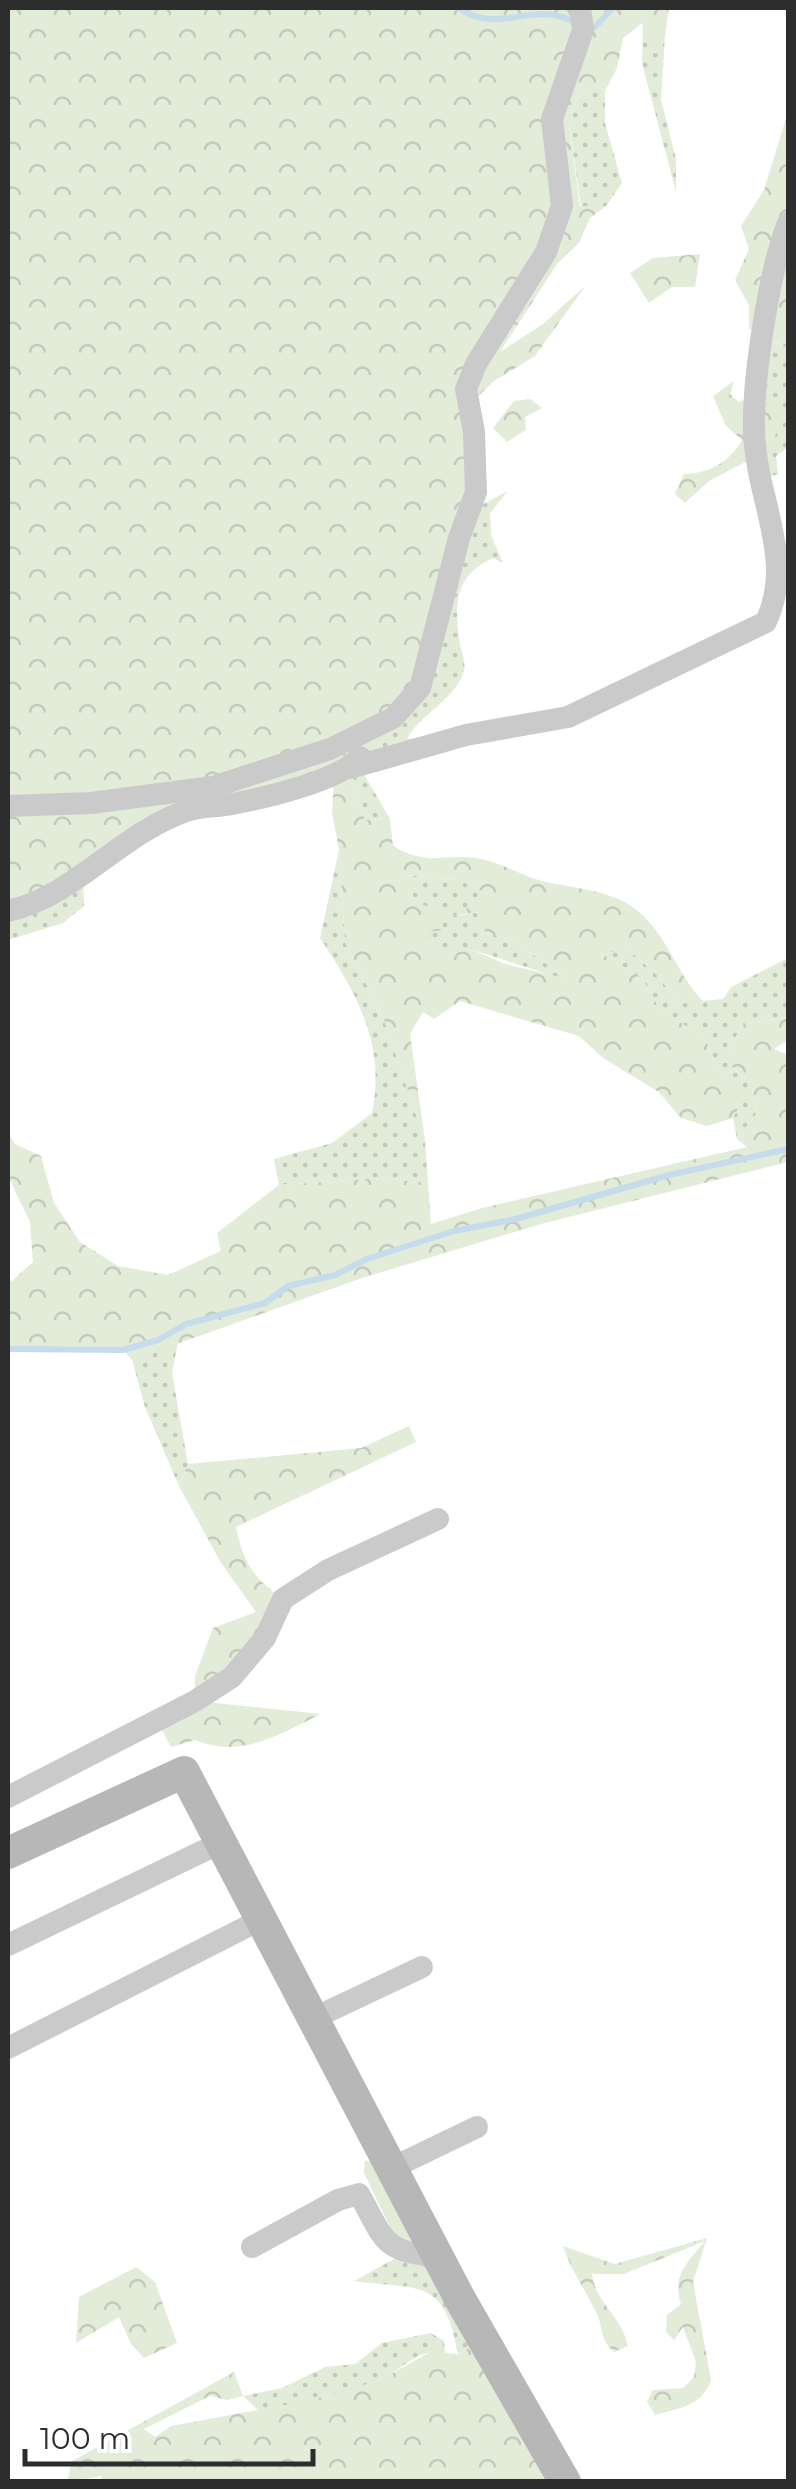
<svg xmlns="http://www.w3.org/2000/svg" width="796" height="2489" font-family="Montserrat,sans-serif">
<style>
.grass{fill:url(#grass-dots)}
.forest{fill:url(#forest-crowns);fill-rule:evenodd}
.park{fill:#e3ebd9}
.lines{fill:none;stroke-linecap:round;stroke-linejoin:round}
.stream{stroke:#c4dcec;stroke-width:6}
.street{stroke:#cacaca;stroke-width:22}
.secondary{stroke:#b7b7b7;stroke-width:32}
</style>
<defs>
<pattern id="grass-dots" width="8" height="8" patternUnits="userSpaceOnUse" patternTransform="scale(2.5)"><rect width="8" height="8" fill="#e3ebd9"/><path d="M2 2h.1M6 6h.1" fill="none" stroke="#c3cabb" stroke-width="1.8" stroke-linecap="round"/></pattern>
<pattern id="forest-crowns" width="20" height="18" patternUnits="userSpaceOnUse" patternTransform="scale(2.5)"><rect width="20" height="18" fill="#e3ebd9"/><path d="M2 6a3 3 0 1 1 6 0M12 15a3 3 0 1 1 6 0" fill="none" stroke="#c3cabb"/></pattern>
</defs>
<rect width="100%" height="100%" fill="#fff"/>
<!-- grass -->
<g class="grass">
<path d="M643,23l12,30 10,-17 -4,64 15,59v33l-34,-129z"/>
<path d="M594,84l11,7v32l17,60 -16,23h-25l-12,-80 7,-26z"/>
<path d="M764,337l24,11v99l-12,9 2,18 -17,5 -5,-85z"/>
<path d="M508,491l-18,22 1,22 12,28 -10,-5c-39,18 -39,46 -33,86 2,9 7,22 3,30 -12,29 -42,39 -56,65l59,-4 -107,31 31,53 -25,1 -8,-19 2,-35 -9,2 43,-50 79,-208z"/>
<path d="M339,850l6,92 38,75 42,124 3,42 -47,-5 -102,7 -5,-26 58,-16 40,-30c14,-69 -15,-119 -52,-175z"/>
<path d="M83,873l1,33 -21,17 -55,17v-29z"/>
<path d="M404,875l55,5 35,17 -37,19 22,-4 6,20 28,9 60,41 -100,-32 -22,3 -21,-11z"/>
<path d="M629,950l29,26 20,27 45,-4 8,-12 57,-29v59l-46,7 -17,36 27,25 4,29 -19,25 -4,-21 10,-21 -22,-20 -16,-38 -46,-31 -18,-31 -43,-25z"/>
<path d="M178,1342l-6,31 16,91 -9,22 -34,-79 -13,-47z"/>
<path d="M403,2254l34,2 46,83 -25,16c-13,-79 -41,-65 -104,-74z"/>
<path d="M431,2333l13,8 1,12c-25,-6 -42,15 -63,26 -35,19 -83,24 -122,33l-17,-16 39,-8 43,-21 30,-3 27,-21z"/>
</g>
<!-- forest -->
<g class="forest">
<path d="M8,8h661l-4,28 -10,18 -13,-31 -19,15 -6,30 -12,23 -11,-7 -18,16 -7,26 11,80h26l-16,12 -11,25 -22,21 -57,88 43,-28 43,-39 -51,71 -41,25 -25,24 4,68 -37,161 -43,84 -41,48 7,-1 -2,36 8,19 25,-1 3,27c33,20 49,8 83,12 22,3 44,17 66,23 32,8 69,8 96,30 31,26 40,67 68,93l-28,-1 -20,-27 -29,-26 -29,3 41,24 18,31 46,31 16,38 23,20 -11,21 -26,8 -26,-8 -22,-26 -56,-34 -24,-22 -119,-35 -26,18 -11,-7 -13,22 15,107 -42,-124 -38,-75 -6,-92 -7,-38 2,-37 -145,35 -181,101zM404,875l55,5 33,16 -39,20 25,-4 7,20 28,9 56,38 -64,-15 -32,-14 -22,3 -21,-12 -1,-9 13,-2 3,-16 -29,-12z"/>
<path d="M788,112v236l-39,-19v-24l-14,-25 14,-31 -8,-23 23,-36z"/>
<path d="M700,254l-5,33h-23l-23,16 -19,-30 23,-15z"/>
<path d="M734,381l-4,13 9,8 17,-8 26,24 -12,31 -61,32 -24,22 -10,-9 9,-20c26,-1 44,-11 58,-34l-16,-14 -13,-30z"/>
<path d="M530,399l12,9 -17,9 1,13 -19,12 -14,-14 21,-27z"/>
<path d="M788,1017v23l-14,9 14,6v107l-247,62 -179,54 -230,82 -9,-10 -115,-1v-69l4,1 21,-19 -3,-40 -22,-46v-43l7,11 26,12 13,47 26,39 38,24 50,9 53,-24 -4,-18 62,-48 102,-7 47,5 3,41 51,-16 265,-61 -10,-8 19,-25 -4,-29 -27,-25 17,-36z"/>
<path d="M409,1426l7,16 -180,85c7,35 17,51 47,72l-18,39 -69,63 125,13c-43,21 -79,45 -126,26l-24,7 -14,-26 38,-20v-25l18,-48 43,-16 -35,-49 -42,-77 9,-22 173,-16z"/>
<path d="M707,2238l-14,44 18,98c-9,26 -31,28 -56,35l-8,-13 6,-12 30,-2 11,-11 2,-15 -13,-35 -9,13 -8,-8 1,-17 14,-11c-10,-27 7,-43 24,-63l-81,33h-32c3,28 31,44 36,72l-14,6c-15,-13 -10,-26 -19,-42 -11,-22 -24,-40 -32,-64l52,18z"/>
<path d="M136,2267l19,15 22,61 -33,15 -13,-14 -12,-27 -43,26 3,-46z"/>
<path d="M483,2339l82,142h-465l2,-5 -35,6 5,-21 162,-89 9,24 -16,4 -17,-4 -66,33 11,8 16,-11 141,-26 68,-20 54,-30 24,5z"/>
</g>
<!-- park -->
<path class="park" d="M365,2160l25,9 47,87 -34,-2 -39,-81z"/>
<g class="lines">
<!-- stream -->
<g class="stream">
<path d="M458,8c44,28 71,-8 114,13"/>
<path d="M594,28l19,-20"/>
<path d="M8,1349l115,1 35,-10 28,-16 79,-21 23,-17 47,-11 32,-16 87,-28 62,-12 153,-44 119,-26"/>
</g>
<!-- street -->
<g class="street">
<path d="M350,768l116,-33 102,-18 198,-95c30,-65 -11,-123 -12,-193 -1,-52 15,-158 34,-206"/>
<path d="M8,806l83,-3 122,-16 117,-38 63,-31 27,-30 39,-150 17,-46 -2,-60 -8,-43 10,-25 70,-112 16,-46 -10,-87 31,-89 -3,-22"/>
<path d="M8,911c67,-15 112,-77 178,-100 14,-5 31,-4 46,-7 32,-6 107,-23 128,-47"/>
<path d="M8,1797l187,-96 37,-24 33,-39 18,-39 45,-29 110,-51"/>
<path d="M8,1945l212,-102"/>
<path d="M312,2019l110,-52"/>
<path d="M8,2048l252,-128"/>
<path d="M390,2169l87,-42"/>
<path d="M252,2247l86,-47 21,-6c25,44 23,59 78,62"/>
</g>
<!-- secondary -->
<path class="secondary" d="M8,1853l176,-81 276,527 105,183"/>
</g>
<!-- border -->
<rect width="796" height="2489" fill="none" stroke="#2d2d2d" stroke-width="20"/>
<!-- scale -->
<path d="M25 2449v15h288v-15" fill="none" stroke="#2d2d2d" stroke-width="5"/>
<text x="40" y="2449" font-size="30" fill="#2d2d2d" stroke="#ffffff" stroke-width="8" paint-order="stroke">100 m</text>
</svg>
